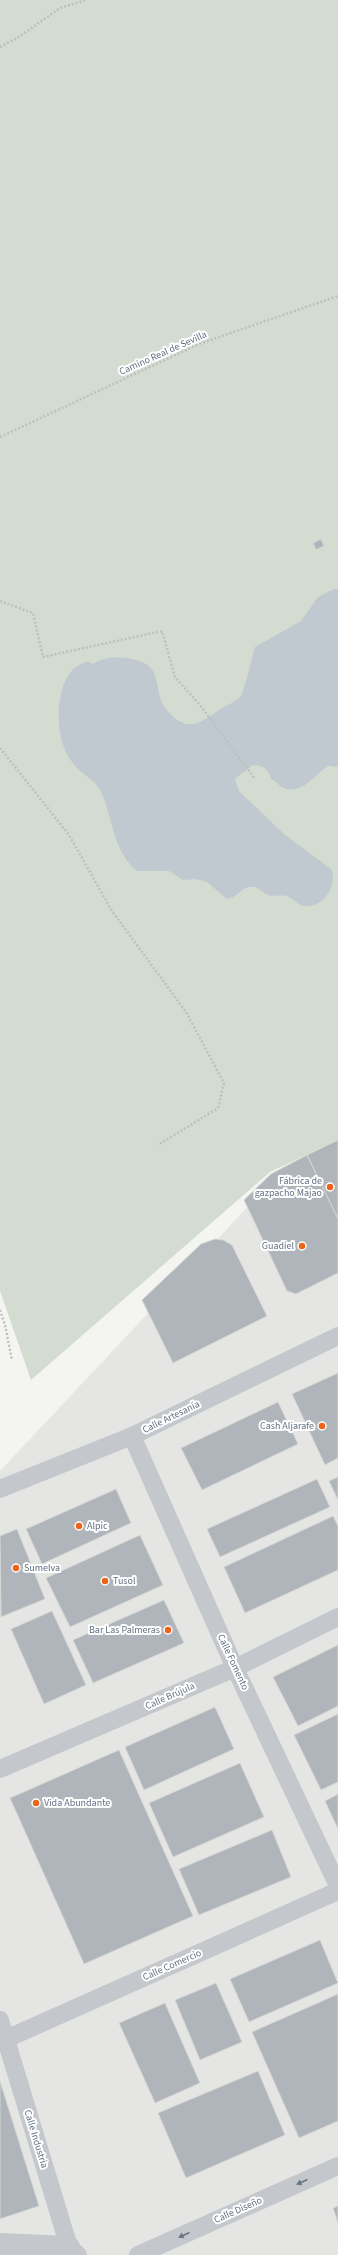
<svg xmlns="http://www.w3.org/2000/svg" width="338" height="2255" font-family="'Source Sans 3',sans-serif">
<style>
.built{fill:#e5e6e4}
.green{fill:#d4dcd1}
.water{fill:#c0c9cf}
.building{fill:#afb5bb;stroke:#d6d6d3}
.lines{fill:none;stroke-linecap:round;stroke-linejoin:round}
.path{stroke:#bebfc1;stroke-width:2.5;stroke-dasharray:2 2;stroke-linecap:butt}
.minor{stroke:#c4c7cb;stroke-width:18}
.tertiary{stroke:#c4c7cb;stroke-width:22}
.oneway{fill:#677587}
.poi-dot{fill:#ec631a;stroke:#fff;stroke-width:1.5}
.labels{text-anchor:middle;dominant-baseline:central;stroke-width:4;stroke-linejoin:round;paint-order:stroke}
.street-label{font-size:10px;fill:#627183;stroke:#fff}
.poi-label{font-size:10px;fill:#627183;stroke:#fff;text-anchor:end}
</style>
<rect width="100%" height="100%" fill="#f4f5f1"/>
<!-- built -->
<path class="built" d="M338,1148v1107h-338v-784l273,-291z"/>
<!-- green -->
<path class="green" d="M0,0h338v1140l-68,32 -239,208 -31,-89z"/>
<!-- water -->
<path class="water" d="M334,589h4v178l-10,-1c-13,8 -25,28 -42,23 -7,-2 -9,-8 -15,-10 -3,-10 -7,-13 -18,-14l-18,14 4,12 45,43 47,35c7,15 -7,39 -26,37 -6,0 -10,-6 -16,-9 -7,-3 -14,0 -21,-2 -5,-2 -9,-7 -14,-8 -12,-2 -16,11 -27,12l-20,-17 -11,-3 -13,1 -14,-9h-32c-25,-21 -23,-51 -36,-79 -6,-13 -21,-18 -29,-30 -17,-21 -18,-67 -2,-89 4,-6 11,-9 17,-12l6,3c13,-10 46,-8 57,3 10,11 6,31 16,42 21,26 34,14 56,-1 6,-3 14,-7 18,-11 5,-7 12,-40 15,-50l46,-26 17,-24z"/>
<!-- building -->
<g class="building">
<path d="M321,539l3,7 -8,4 -3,-7z"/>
<path d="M338,1140v79l-31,-64z"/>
<path d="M307,1155l31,64v54l-42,21 -9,-3 -43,-91 27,-26z"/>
<path d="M215,1239l8,1 9,5 35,71 -94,47 -31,-63 59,-56z"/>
<path d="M338,1373v85l-13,7 -33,-71z"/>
<path d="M278,1402l20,42 -96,46 -21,-42z"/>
<path d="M338,1477v23l-9,-19z"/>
<path d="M317,1479l13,28 -110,50 -13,-28z"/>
<path d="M116,1489l15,34 -89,41 -16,-35z"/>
<path d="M333,1516l5,10v44l-93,43 -21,-46z"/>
<path d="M17,1529l28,70 -44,18 -1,-81z"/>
<path d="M140,1535l23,50 -93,42 -24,-49z"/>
<path d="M164,1600l20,43 -91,40 -20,-43z"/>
<path d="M52,1611l34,74 -42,19 -33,-75z"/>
<path d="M338,1645v61l-40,20 -25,-49z"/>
<path d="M215,1707l19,42 -90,41 -19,-43z"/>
<path d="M338,1714v68l-17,8 -27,-55z"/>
<path d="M119,1750l74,166 -109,48 -74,-166z"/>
<path d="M240,1763l24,54 -91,40 -24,-54z"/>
<path d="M338,1794v35l-13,-28z"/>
<path d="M272,1830l19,47 -92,38 -20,-46z"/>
<path d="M320,1940l18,43 -89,39 -19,-43z"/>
<path d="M216,1983l26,59 -42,18 -25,-60z"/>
<path d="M338,1994v127l-39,17 -47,-106z"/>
<path d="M165,2003l35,80 -45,20 -36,-80z"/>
<path d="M258,2071l27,64 -99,43 -28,-65z"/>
<path d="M0,2081l39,125 -39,13z"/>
<path d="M338,2206v17l-5,-15z"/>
</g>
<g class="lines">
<!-- path -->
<g class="path">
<path d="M0,47l19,-10 41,-29 26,-8"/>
<path d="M0,437l199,-93 139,-48"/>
<path d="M0,601l33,12 10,44 119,-26 13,46 25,28 55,74"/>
<path d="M0,748l69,87 43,76 74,101 38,71 -6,25 -60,37"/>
<path d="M0,1310l5,15 7,35"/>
</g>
<!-- minor -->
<g class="minor">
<path d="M132,1436l103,232 103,218"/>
<path d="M0,1489l132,-53 206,-100"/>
<path d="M0,1769l235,-101 103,-51"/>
<path d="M0,2020l69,227 9,8"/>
<path d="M0,2040l6,-1 332,-148"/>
<path d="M138,2255l200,-89"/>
</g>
<!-- tertiary -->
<path class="tertiary" d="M0,2244l69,3"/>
</g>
<!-- one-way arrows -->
<defs><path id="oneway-solid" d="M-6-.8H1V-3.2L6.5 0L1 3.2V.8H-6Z"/></defs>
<g class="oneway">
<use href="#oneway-solid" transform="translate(302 2182) rotate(156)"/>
<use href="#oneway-solid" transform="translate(184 2235) rotate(156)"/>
</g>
<!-- markers -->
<g class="poi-dot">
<circle cx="330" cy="1187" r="4"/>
<circle cx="302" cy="1246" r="4"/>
<circle cx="322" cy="1426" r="4"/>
<circle cx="79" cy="1526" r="4"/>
<circle cx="16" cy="1568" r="4"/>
<circle cx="105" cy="1581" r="4"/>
<circle cx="168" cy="1630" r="4"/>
<circle cx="36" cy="1803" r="4"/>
</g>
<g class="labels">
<!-- street labels -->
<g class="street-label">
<text transform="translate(163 353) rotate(-24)">Camino Real de Sevilla</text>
<text transform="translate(171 1417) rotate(-26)">Calle Artesanía</text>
<text transform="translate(233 1662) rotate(65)">Calle Fomento</text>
<text transform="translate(170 1696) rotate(-24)">Calle Brújula</text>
<text transform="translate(172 1965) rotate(-24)">Calle Comercio</text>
<text transform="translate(36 2139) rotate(73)">Calle Industria</text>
<text transform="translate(238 2210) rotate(-24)">Calle Diseño</text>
</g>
<!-- poi labels -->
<g class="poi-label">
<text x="322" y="1181">Fábrica de<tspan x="322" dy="12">gazpacho Majao</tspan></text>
<text x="294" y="1246">Guadiel</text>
<text x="314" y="1426">Cash Aljarafe</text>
<text x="87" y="1526" text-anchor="start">Alpic</text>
<text x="24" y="1568" text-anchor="start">Sumelva</text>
<text x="113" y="1581" text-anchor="start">Tusol</text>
<text x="160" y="1630">Bar Las Palmeras</text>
<text x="44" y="1803" text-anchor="start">Vida Abundante</text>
</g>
</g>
</svg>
